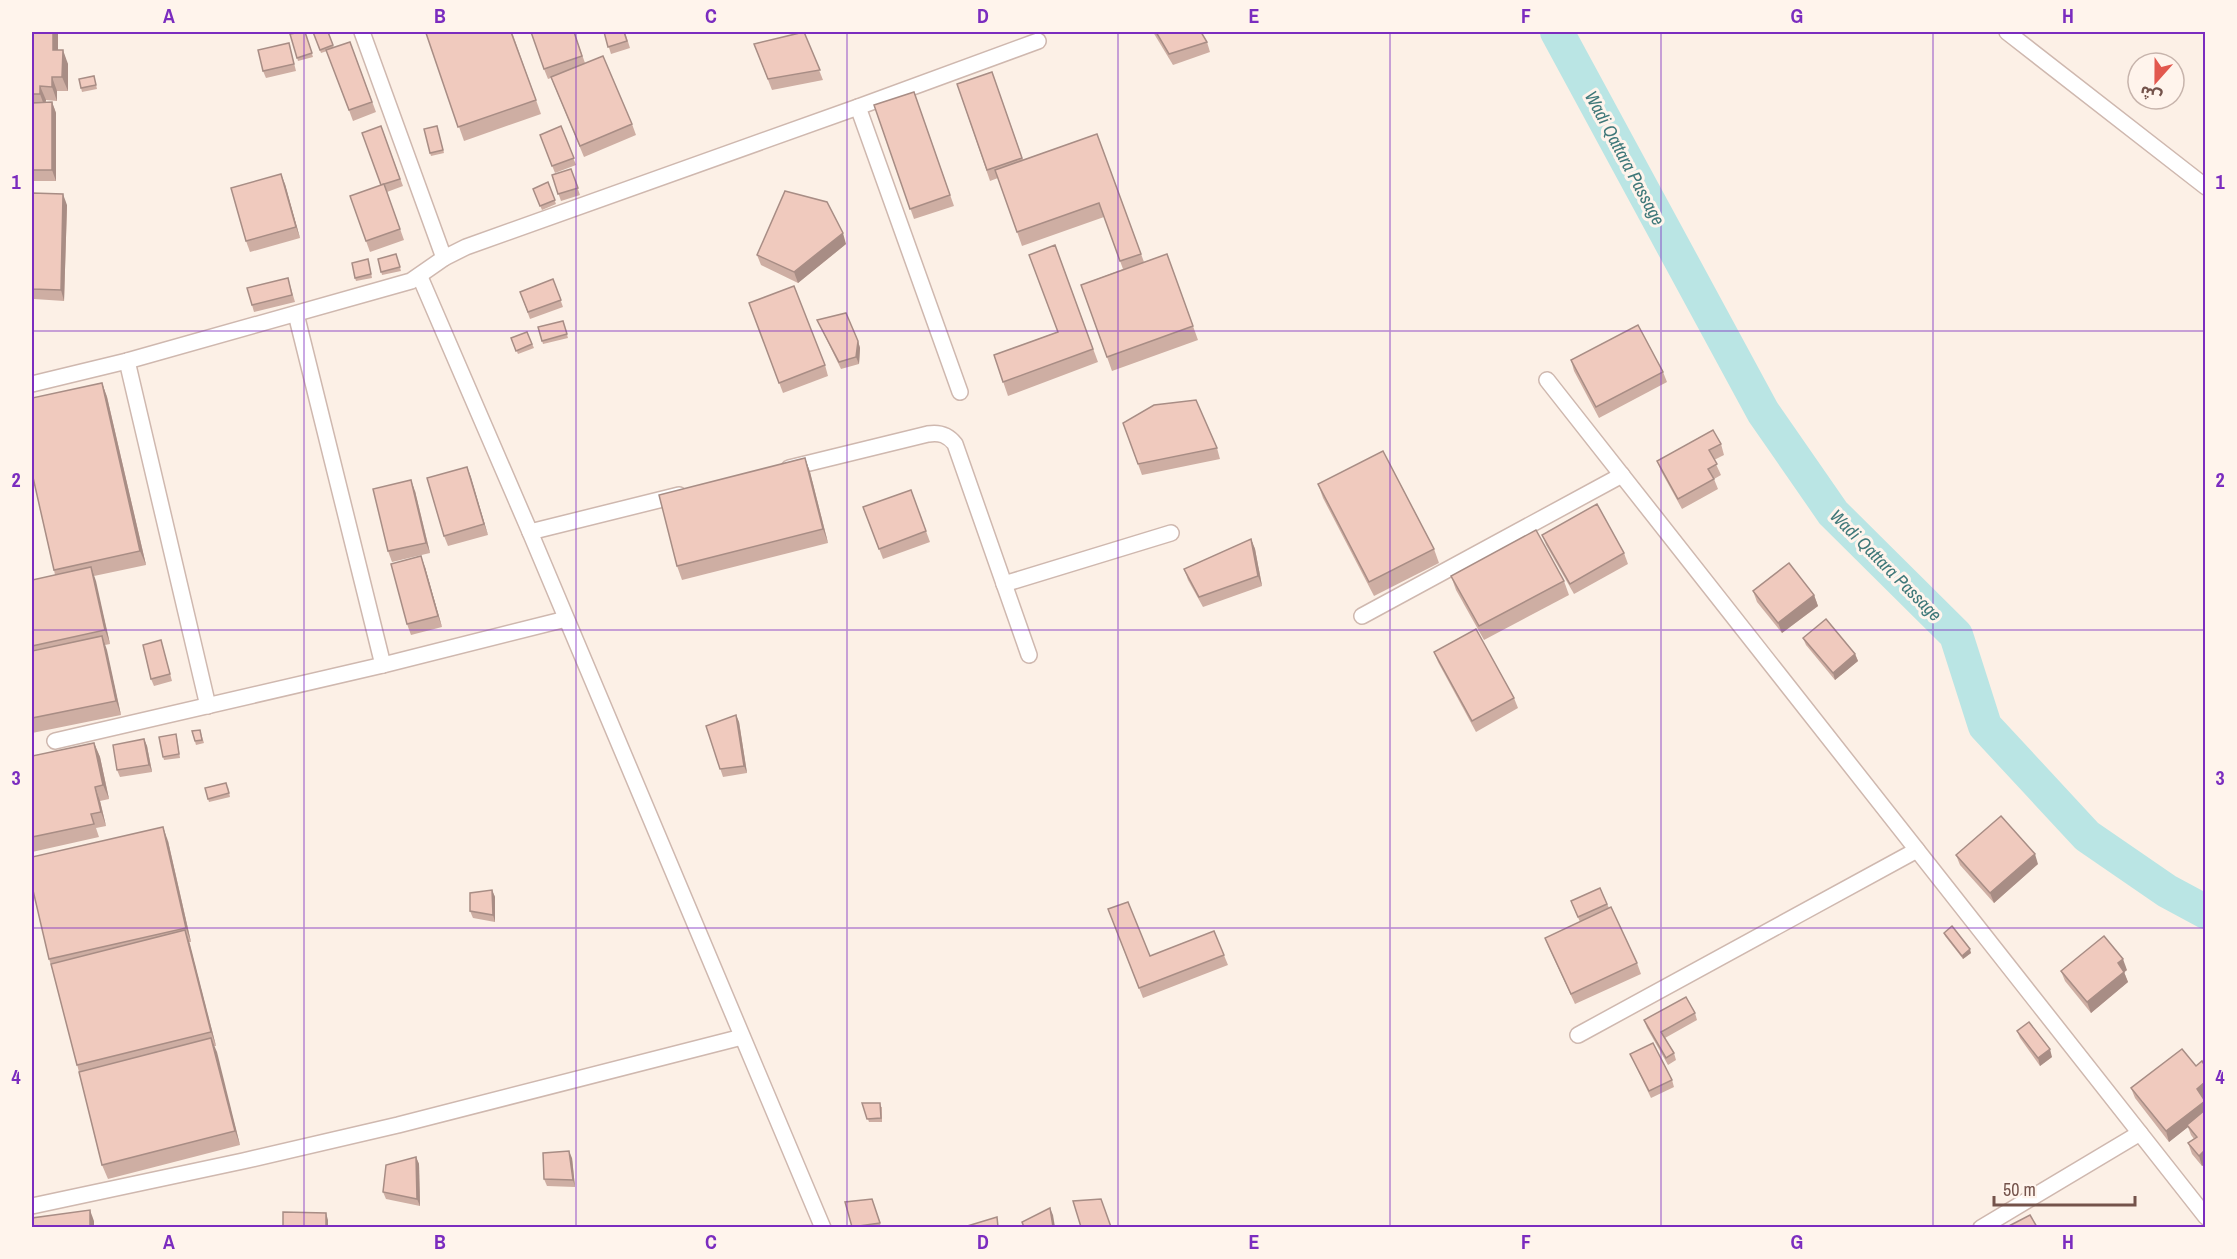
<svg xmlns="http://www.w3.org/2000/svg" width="2237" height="1259" font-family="'Archivo Narrow','Noto Sans Arabic',sans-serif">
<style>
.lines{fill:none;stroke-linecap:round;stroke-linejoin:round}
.river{stroke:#bae5e4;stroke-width:34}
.street-casing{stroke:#cfb8af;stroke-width:18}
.street{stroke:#fff;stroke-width:15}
.wall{fill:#ceaea3}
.shaded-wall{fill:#a88d85}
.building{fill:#f0cabe;stroke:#a88d85;stroke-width:1.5}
.grid{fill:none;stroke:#7b2cbf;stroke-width:1.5;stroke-opacity:0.55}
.labels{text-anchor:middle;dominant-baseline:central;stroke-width:6;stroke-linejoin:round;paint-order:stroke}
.water-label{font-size:18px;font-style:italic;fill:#3f7879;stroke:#fff4ec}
.neatline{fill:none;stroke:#7b2cbf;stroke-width:2}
.grid-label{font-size:20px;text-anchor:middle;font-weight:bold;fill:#7b2cbf}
</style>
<rect width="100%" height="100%" fill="#fcf0e6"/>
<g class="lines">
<!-- river -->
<path class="river" d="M1557,32l206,380 70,101 123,122 29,91 102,110 80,55 39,21"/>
<defs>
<g id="street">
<path d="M362,32l82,226"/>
<path d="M2007,32l199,155"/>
<path d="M858,107l102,285"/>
<path d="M420,277l110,255 293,696"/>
<path d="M296,314l87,351"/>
<path d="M127,361l81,345"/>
<path d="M1547,380l659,837"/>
<path d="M32,384l95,-23 284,-80 33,-23 22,-11 392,-140 180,-66"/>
<path d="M789,468l139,-34c12,-2 20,1 27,10l74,211"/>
<path d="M530,532l149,-37"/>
<path d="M1004,584l167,-51"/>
<path d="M1362,616l260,-141"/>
<path d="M55,741l328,-76 183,-46"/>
<path d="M1578,1035l339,-185"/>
<path d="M32,1206l211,-45 155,-36 344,-88"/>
<path d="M1981,1228l159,-95"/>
</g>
</defs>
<!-- street casing -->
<use href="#street" class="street-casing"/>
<!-- street -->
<use href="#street" class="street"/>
</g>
<!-- wall -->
<g class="wall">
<path d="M32,32l26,18 10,14v27h-11v10l-11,-1 -1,2h7l4,11v68h-24z"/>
<path d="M288,32h10l-9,2z"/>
<path d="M305,32l8,25 -15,4 -8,-27z"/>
<path d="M313,32h15l6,16 16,-6 26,70 -23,9 -26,-70 -6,2z"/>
<path d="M512,32l29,82 -77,27 -38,-108z"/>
<path d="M574,32l11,31 47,61 4,11 -52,22 -33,-79 -3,1 -4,-10z"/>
<path d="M604,32h21l5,16 -19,6z"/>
<path d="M804,32l19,48 -51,10 -18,-46z"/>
<path d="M1153,32h48l6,10 3,10 -37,13z"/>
<path d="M289,43l7,28 -30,7 -3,-7z"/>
<path d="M992,72l31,88 74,-26 47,128 23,-8 31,86 -86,31 -31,-86 42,-16 -19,-52 -82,29 -24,-68 -8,3 -33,-97z"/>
<path d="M94,76l3,13 -15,3 -1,-4z"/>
<path d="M914,92l40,114 -40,13 -40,-114z"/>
<path d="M381,126l22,60 -16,6 17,48 -34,12 -4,-11 15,-56z"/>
<path d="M437,126l7,27 -13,3 -1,-3z"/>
<path d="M561,126l15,39 -21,8 -15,-38z"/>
<path d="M571,169l9,26 -19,6 -9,-26z"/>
<path d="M548,182l8,22 -14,6 -9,-21z"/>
<path d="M285,184l15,54 -50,14 -4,-11z"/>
<path d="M67,205l-3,96 -30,-2 -2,-5v-75z"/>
<path d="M846,244l-48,39 -37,-18 -4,-10z"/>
<path d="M1055,245l43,117 -90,34 -14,-41 63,-23z"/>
<path d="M396,254l5,17 -19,4 -4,-16z"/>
<path d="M369,263l3,15 -16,3 -1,-3z"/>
<path d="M288,278l7,24 -41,10 -2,-7z"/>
<path d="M553,279l10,28 -33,12 -10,-27z"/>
<path d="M749,303l76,62 3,11 -45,17z"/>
<path d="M817,320l41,21 2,7 -1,16 -18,5z"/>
<path d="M563,321l5,17 -25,6 -5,-17z"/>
<path d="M527,332l7,16 -16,6 -7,-16z"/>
<path d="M1571,360l92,12 4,10 -68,36 -25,-47z"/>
<path d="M102,383l5,14 39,168 -52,11 16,68 -5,1 16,70 -89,18v-82l1,-1 -1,-2v-68l23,-5 -1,-5z"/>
<path d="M1123,423l94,25 3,11 -78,16z"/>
<path d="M1721,444l3,11 -10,5 7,15 -7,4 4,10 -36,20 -21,-38 -4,-10z"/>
<path d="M805,458l5,14 18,71 -146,37 -5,-14z"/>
<path d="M467,467l21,68 -40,11 -4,-10z"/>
<path d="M1318,484l116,65 5,14 -65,33 -51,-98z"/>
<path d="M911,490l19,52 -47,17 -20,-52z"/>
<path d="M415,491l15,62 -38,9 -4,-11z"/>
<path d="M1542,535l82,18 4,11 -54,30 -28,-49z"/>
<path d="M1251,539l4,10 7,37 -59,21 -15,-27 -4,-11z"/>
<path d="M425,567l17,60 -31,8 -4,-11z"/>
<path d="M1451,576l113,5 5,14 -85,45 -28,-50z"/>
<path d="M1753,591l61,4 4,11 -36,27 -25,-31z"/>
<path d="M1803,638l52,16 3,7 -23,19 -29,-35z"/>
<path d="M161,640l11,41 -18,5 -3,-7z"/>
<path d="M1434,652l80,46 4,10 -42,24 -38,-70z"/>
<path d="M736,715l3,7 8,51 -24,4 -17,-51z"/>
<path d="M200,730l4,13 -8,2 -4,-14z"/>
<path d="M177,738l3,20 -16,2 -1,-3z"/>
<path d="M144,739l3,7 5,26 -32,5 -3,-7z"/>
<path d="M94,743l6,14 9,42 -9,2 6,25 -10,2 3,9 -67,15v-96z"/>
<path d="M228,787l2,10 -21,5 -1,-3z"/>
<path d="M168,841l23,101h-2l27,104h-2l26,99 -132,34 -6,-14 -23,-93 -27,-104 -3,-9z"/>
<path d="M1956,855l82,9 -44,39 -34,-38z"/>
<path d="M1600,888l9,20 28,55 4,11 -66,30 -26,-56 -4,-10 35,-16 -9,-21z"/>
<path d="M492,890l3,7v25l-22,-4 -3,-7z"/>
<path d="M1108,909l42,47 64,-25 14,34 -85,33z"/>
<path d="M1944,933l27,20 -8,6 -18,-23z"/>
<path d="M2127,970l-3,2 4,10 -37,31 -26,-32 -4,-10z"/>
<path d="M1695,1013l2,7 -32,18 9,15 2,7 -8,5 -21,-37 -3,-8z"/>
<path d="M2017,1031l35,26 -12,9 -20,-28z"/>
<path d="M1630,1054l42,26 2,7 -23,11z"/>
<path d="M2196,1066h9v30l-1,1 1,3v64l-3,2 -10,-12 -4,-11 6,-4 -3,-4 -3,-8 -19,15 -34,-44 -4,-10z"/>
<path d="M862,1103l20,4v15h-13z"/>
<path d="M416,1157l3,7 1,42 -34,-7 -3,-7z"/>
<path d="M572,1158l3,29 -28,-1 -3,-7z"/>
<path d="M872,1199l9,28h-29z"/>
</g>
<!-- shaded-wall -->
<g class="shaded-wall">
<path d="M53,32h5v32l-5,-14z"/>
<path d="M63,50l5,14v27l-6,-14z"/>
<path d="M52,77l5,14v10l-5,-14z"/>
<path d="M40,86l6,14 -1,8 -5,-14z"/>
<path d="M52,102l4,11v68l-4,-11z"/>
<path d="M281,174l4,10 15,54 -4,-11z"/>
<path d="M63,194l4,11 -3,96 -3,-11z"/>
<path d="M843,233l3,11 -48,39 -4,-11z"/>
<path d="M858,341l2,7 -1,16 -3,-7z"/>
<path d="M102,383l5,14 39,168 -6,-14z"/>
<path d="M805,458l5,14 18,71 -5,-14z"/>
<path d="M467,467l4,10 17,58 -4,-11z"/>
<path d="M411,480l4,11 15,62 -4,-10z"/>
<path d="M1251,539l4,10 7,37 -4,-10z"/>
<path d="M421,556l4,11 17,60 -4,-11z"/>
<path d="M91,567l5,14 14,63 -5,-14z"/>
<path d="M1814,595l4,11 -36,27 -4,-10z"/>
<path d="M102,636l5,14 14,65 -5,-14z"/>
<path d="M1855,654l3,7 -23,19 -2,-7z"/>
<path d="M736,715l3,7 8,51 -3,-7z"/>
<path d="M144,739l3,7 5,26 -3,-7z"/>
<path d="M94,743l6,14 9,42 -6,-14z"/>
<path d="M95,787l5,14 6,25 -5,-14z"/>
<path d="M163,827l5,14 23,101 -5,-14z"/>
<path d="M2035,854l3,10 -44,39 -4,-10z"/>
<path d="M492,890l3,7v25l-2,-7z"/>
<path d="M185,930l5,14 26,102 -5,-14z"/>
<path d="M1970,949l1,4 -8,6 -1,-3z"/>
<path d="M2123,959l4,11 -5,4 -4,-11z"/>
<path d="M2124,972l4,10 -37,31 -4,-11z"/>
<path d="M211,1038l6,14 23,93 -5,-14z"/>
<path d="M2050,1049l2,8 -12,9 -2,-8z"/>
<path d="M2205,1082v14l-4,3 -4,-10z"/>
<path d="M2205,1101v13l-18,11 1,2 -19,15 -3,-11z"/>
<path d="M569,1151l3,7 3,29 -2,-7z"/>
<path d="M2204,1151l1,6v7l-3,2 -3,-10z"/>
<path d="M416,1157l3,7 1,42 -3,-7z"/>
<path d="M1050,1208l3,7 2,12h-2z"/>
<path d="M90,1210l4,11v6h-4z"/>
<path d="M326,1213l2,7v7h-2z"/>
</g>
<!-- building -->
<g class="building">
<path d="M32,32h21v18h10l-1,27h-10v10l-12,-1v8h-8z"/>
<path d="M301,32h4l7,21 -15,5 -7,-24z"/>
<path d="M313,32h15l5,13 -13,5z"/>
<path d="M431,32h80l25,68 -78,27 -32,-94z"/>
<path d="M531,32h43l8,24 -38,13z"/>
<path d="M604,32h20l3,9 -19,6z"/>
<path d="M804,32l16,38 -52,9 -14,-35z"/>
<path d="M1156,32h45l6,10 -38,12z"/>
<path d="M350,42l22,60 -23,8 -23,-60z"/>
<path d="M289,43l5,21 -31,7 -5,-21z"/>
<path d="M603,56l29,68 -52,22 -29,-69z"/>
<path d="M992,72l30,86 -35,12 -30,-86z"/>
<path d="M94,76l2,9 -15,3 -2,-9z"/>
<path d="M914,92l36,103 -40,14 -36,-104z"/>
<path d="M52,102v68h-20v-67z"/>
<path d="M381,126l19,53 -19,6 -19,-52z"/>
<path d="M437,126l6,24 -13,3 -6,-24z"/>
<path d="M561,126l13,32 -22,8 -12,-31z"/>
<path d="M1097,134l44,120 -21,7 -21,-58 -82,29 -22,-62z"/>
<path d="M571,169l7,19 -20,6 -6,-19z"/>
<path d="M281,174l15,53 -50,14 -15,-53z"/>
<path d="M548,182l7,18 -15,6 -7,-17z"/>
<path d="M384,184l16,45 -34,12 -16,-45z"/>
<path d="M785,191l42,11 16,31 -49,39 -37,-17z"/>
<path d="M32,193l31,1 -2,96 -29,-1z"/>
<path d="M1055,245l38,104 -90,33 -9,-27 64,-23 -29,-77z"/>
<path d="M396,254l4,13 -19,5 -3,-13z"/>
<path d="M1167,254l26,72 -86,31 -26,-72z"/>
<path d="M368,259l3,15 -16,4 -3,-15z"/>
<path d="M288,278l4,17 -40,10 -5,-17z"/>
<path d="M553,279l8,21 -33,12 -8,-20z"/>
<path d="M794,286l31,79 -46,18 -30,-80z"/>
<path d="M846,313l12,28 -2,16 -17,5 -22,-42z"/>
<path d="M563,321l4,13 -25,7 -4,-14z"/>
<path d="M1638,325l25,47 -67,35 -25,-47z"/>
<path d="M527,332l5,12 -16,7 -5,-13z"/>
<path d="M102,383l38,168 -86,19 -22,-97v-75z"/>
<path d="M1196,400l21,48 -79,16 -15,-41 31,-18z"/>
<path d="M1713,430l8,14 -12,6 8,14 -9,5 6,10 -36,20 -21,-38z"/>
<path d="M1383,451l51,98 -65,33 -51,-98z"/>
<path d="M805,458l18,71 -146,37 -18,-71z"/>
<path d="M467,467l17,57 -40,12 -17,-58z"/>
<path d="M411,480l15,63 -38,8 -15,-62z"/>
<path d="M911,490l15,41 -47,18 -16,-42z"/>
<path d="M1597,504l27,49 -54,31 -28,-49z"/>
<path d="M1536,530l28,51 -85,45 -28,-50z"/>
<path d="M1251,539l7,37 -59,21 -15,-28z"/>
<path d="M421,556l17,60 -31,8 -16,-60z"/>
<path d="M1789,563l25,32 -36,28 -25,-32z"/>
<path d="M91,567l14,63 -73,16v-66z"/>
<path d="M1826,619l29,35 -22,19 -30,-35z"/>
<path d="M1476,629l38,69 -42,23 -38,-69z"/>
<path d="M102,636l14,65 -84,17v-67z"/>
<path d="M161,640l9,34 -19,5 -8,-34z"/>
<path d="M736,715l8,51 -24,3 -14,-43z"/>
<path d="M200,730l2,10 -7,1 -3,-10z"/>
<path d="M176,734l3,20 -16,3 -4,-20z"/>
<path d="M144,739l5,26 -32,5 -4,-25z"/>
<path d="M94,743l9,42 -8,2 6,25 -10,2 3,10 -62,13v-81z"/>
<path d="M226,783l3,10 -21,6 -3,-11z"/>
<path d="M2001,816l34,38 -45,39 -34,-38z"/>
<path d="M163,827l23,101 -137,31 -17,-73v-29z"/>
<path d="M1600,888l7,16 -29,13 -7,-16z"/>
<path d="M492,890l1,25 -23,-4v-18z"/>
<path d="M1128,902l22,54 64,-25 10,24 -85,33 -31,-79z"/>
<path d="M1611,907l26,56 -66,31 -26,-56z"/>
<path d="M1952,926l18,23 -8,7 -18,-23z"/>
<path d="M185,930l26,102 -134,33 -26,-101z"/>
<path d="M2104,936l19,23 -5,4 6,9 -37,30 -26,-31z"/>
<path d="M1686,997l9,16 -34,19 13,21 -8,5 -22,-38z"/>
<path d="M2029,1022l21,27 -12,9 -21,-27z"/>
<path d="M211,1038l24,93 -133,34 -23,-93z"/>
<path d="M1653,1043l19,37 -23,11 -19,-37z"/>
<path d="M2182,1049l14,17 6,-5 3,5v16l-8,7 8,12 -39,30 -35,-43z"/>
<path d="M862,1103h18l1,15 -14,1z"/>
<path d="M2205,1110v44l-1,-3 -5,5 -11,-13 9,-6 -10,-12z"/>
<path d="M569,1151l4,29 -29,-1 -1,-26z"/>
<path d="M416,1157l1,42 -34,-7 3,-27z"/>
<path d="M872,1199l8,24 -28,4 -7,-25z"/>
<path d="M1101,1199l10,28h-30l-8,-26z"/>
<path d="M1050,1208l3,19h-29l-2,-5z"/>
<path d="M90,1210v17h-58v-9z"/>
<path d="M283,1212l43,1v14h-43z"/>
<path d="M2030,1215l7,12h-30z"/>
<path d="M997,1217l1,10h-34z"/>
</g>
<!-- grid -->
<path class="grid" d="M304,32v1196M576,32v1196M847,32v1196M1118,32v1196M1390,32v1196M1661,32v1196M1933,32v1196M32,331h2174M32,630h2174M32,928h2174"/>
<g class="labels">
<!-- water labels -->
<g class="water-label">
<text transform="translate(1625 158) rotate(62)">Wadi Qattara Passage</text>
<text transform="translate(1886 565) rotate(45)">Wadi Qattara Passage</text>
</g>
</g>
<!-- border -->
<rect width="2237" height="1259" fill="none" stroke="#fff4ec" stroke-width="66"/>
<!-- north arrow -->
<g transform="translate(2156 81) rotate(201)"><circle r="28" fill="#fff4ec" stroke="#c7b4ac" stroke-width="1.5"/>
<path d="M0-4.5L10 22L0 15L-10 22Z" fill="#e2584e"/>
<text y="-9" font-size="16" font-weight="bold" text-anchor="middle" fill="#74534b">ش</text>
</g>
<!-- scale -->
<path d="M1994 1196v9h141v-9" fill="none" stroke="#74534b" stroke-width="3"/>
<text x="2003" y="1196" font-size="18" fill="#74534b" stroke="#fff4ec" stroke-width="4.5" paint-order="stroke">50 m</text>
<rect x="33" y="33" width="2171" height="1193" class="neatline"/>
<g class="grid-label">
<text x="169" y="23">A</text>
<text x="440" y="23">B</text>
<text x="711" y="23">C</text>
<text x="983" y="23">D</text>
<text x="1254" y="23">E</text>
<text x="1526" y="23">F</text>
<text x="1797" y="23">G</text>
<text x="2068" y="23">H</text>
<text x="16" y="189">1</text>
<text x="2220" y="189">1</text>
<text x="16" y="487">2</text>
<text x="2220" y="487">2</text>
<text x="16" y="785">3</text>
<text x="2220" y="785">3</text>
<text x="16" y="1084">4</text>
<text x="2220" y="1084">4</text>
<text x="169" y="1249">A</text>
<text x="440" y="1249">B</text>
<text x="711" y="1249">C</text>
<text x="983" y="1249">D</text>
<text x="1254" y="1249">E</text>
<text x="1526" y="1249">F</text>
<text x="1797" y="1249">G</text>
<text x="2068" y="1249">H</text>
</g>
</svg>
